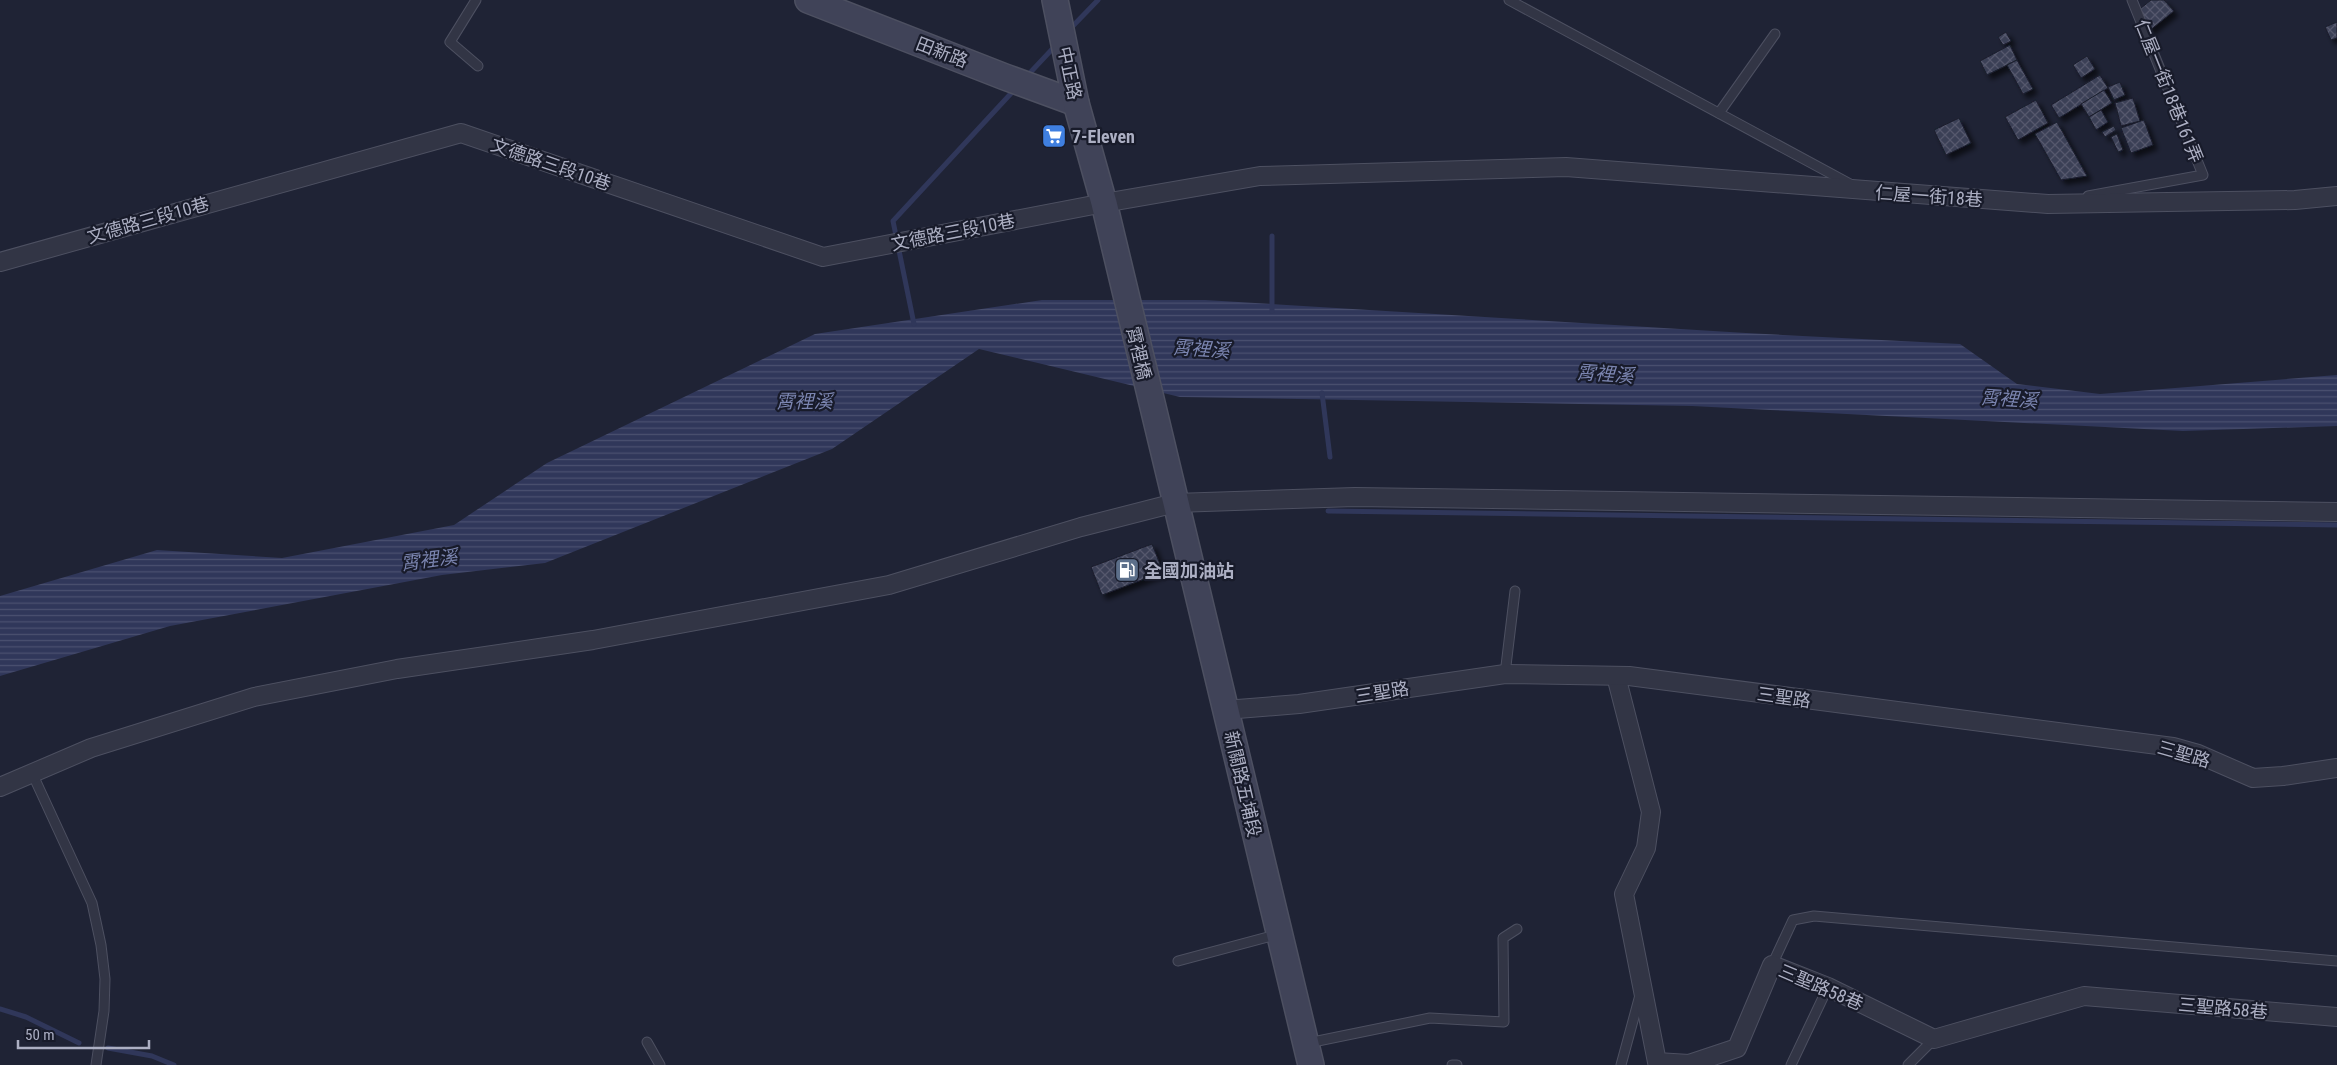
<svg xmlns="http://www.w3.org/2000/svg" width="2337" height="1065" font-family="'Roboto Condensed','Noto Sans TC',sans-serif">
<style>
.water{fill:url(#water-rules)}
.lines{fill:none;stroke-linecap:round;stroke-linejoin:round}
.stream{stroke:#30375a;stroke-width:5}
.building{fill:url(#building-cross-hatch);stroke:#1a1d2c;filter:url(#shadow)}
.lane-casing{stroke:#4d5061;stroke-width:11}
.street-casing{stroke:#4d5061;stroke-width:20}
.secondary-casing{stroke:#4d5061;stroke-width:28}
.lane{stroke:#323545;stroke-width:9}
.street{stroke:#323545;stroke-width:18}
.secondary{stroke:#404358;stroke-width:25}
.labels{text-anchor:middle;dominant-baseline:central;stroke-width:4.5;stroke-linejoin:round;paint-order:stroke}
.street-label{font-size:18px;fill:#acafc3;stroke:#181b2a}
.poi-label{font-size:18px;font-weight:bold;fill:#acafc3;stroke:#181b2a;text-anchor:start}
.water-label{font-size:19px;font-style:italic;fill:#7b85b0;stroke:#181b2a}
</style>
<defs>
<pattern id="water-rules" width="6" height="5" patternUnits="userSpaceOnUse" patternTransform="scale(1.25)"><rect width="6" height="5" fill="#30375a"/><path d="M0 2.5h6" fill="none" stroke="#4b5170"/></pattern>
<pattern id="building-cross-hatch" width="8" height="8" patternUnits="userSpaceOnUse" patternTransform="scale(1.25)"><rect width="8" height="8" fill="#3b4056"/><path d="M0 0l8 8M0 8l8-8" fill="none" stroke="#55596d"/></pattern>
<filter id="shadow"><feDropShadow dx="4.5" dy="4.5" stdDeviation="2.5" flood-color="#0009"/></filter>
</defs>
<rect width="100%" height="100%" fill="#1f2335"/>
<!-- water -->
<path class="water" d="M1042,300h163l541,33 214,11 57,40 83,10 237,-19v51l-154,5 -491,-25 -512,-9 -201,-48 -147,100 -287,114 -103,12 -272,51 -170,50v-80l157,-46 125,8 172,-33 93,-62 268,-129z"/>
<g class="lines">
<!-- stream -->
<g class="stream">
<path d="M1069,30l29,-30"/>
<path d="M1027,76l30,-32"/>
<path d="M1272,311v-75"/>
<path d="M914,324l-21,-103 123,-133"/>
<path d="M1322,393l8,64"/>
<path d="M1328,511l1009,14"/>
<path d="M0,1009l26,8 53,26"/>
<path d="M108,1048l44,8 22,9"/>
</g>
</g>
<!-- building -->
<g class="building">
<path d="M2151,0h13l10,11 -25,20 -9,-22z"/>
<path d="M2337,22v16l-6,2 -6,-13z"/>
<path d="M2006,32l5,9 -8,4 -5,-8z"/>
<path d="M2010,45l7,15 -30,15 -7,-14z"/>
<path d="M2087,56l8,13 -14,9 -8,-13z"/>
<path d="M2017,60l16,29 -10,5 -16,-29z"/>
<path d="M2100,75l8,13 -49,30 -8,-13z"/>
<path d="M2120,82l5,13 -11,5 -6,-13z"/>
<path d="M2104,90l8,13 -23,14 -8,-13z"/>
<path d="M2133,98l7,23 -19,5 -6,-23z"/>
<path d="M2036,100l12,23 -30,17 -13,-23z"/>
<path d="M2101,110l7,12 -12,8 -7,-13z"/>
<path d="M1959,118l12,25 -25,12 -12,-25z"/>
<path d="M2144,120l9,25 -22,8 -10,-25z"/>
<path d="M2057,122l30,54 -26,4 -26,-46z"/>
<path d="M2114,126l2,4 -11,7 -3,-5z"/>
<path d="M2117,134l6,16 -5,2 -7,-15z"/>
<path d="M1152,544l11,28 -61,23 -11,-28z"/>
</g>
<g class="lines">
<defs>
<g id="lane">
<path d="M476,0l-26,42 28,24"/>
<path d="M1509,0l343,185"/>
<path d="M1719,113l56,-79"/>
<path d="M2088,196l115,-21 -71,-175"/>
<path d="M1505,674l10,-83"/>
<path d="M32,773l60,130 9,42 4,34 -1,32 -8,54"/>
<path d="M1178,961l101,-27"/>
<path d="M1772,965l21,-45 21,-4 523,45"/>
<path d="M647,1042l13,23"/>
<path d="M1308,1043l122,-25 74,4 -1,-84 14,-9"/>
<path d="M1452,1065h5"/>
<path d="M1621,1065l19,-70"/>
<path d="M1791,1065l37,-78"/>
<path d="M1908,1065l26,-26"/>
</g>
<g id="street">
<path d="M0,262l461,-129 362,124 281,-54 156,-27 306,-9 482,37 247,-4 42,-4"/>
<path d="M1616,676l35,136 -5,36 -22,46 33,168 32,2 48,-16 35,-83 56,22 106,52 150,-43 253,21"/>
<path d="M1225,710l74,-6 206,-30 124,2 544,71 25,7 55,24 30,-2 54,-8"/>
<path d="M0,787l91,-39 163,-51 143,-28 196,-29 296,-55 192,-58 94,-24 180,-6 982,15"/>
</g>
<g id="secondary">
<path d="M808,0l197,77 71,26"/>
<path d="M1055,0l21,103 28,100 207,862"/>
</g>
</defs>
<!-- lane casing -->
<use href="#lane" class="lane-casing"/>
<!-- street casing -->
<use href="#street" class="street-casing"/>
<!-- secondary casing -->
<use href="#secondary" class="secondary-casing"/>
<!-- lane -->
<use href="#lane" class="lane"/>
<!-- street -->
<use href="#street" class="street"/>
<!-- secondary -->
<use href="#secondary" class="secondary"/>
</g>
<!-- icons -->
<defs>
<symbol id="supermarket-square" viewBox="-11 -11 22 22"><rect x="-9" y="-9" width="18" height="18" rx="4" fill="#3f7fe0" stroke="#181b2a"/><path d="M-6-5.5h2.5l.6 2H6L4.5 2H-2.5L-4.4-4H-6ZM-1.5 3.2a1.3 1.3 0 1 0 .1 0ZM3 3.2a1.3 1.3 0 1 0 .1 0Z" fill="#fff"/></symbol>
<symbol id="fuel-square" viewBox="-11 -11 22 22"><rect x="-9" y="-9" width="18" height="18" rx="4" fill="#5c6f8a" stroke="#181b2a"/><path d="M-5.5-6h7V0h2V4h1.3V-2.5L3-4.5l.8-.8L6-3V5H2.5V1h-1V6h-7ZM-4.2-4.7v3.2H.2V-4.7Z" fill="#fff"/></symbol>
</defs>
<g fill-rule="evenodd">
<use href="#supermarket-square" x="1040" y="122" width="28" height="28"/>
<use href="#fuel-square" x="1113" y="556" width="28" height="28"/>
</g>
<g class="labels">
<!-- street labels -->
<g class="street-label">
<text transform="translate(942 52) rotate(21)">田新路</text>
<text transform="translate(1070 73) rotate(78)">中正路</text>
<text transform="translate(2169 91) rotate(68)">仁屋一街18巷161弄</text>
<text transform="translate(551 164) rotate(19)">文德路三段10巷</text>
<text transform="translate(1929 196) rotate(4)">仁屋一街18巷</text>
<text transform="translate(148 220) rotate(-16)">文德路三段10巷</text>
<text transform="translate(953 232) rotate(-11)">文德路三段10巷</text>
<text transform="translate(1139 353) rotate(77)">霄裡橋</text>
<text transform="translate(1382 692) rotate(-9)">三聖路</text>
<text transform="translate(1784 697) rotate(8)">三聖路</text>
<text transform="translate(2184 754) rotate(16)">三聖路</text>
<text transform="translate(1243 784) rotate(77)">新關路五埔段</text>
<text transform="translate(1821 987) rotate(23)">三聖路58巷</text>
<text transform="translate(2223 1008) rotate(5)">三聖路58巷</text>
</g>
<!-- poi labels -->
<g class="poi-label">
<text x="1072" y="136">7-Eleven</text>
<text x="1144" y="570">全國加油站</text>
</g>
<!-- water labels -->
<g class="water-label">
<text transform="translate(1201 349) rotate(4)">霄裡溪</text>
<text transform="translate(1605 374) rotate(4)">霄裡溪</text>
<text transform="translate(2009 399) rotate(4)">霄裡溪</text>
<text x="804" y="401">霄裡溪</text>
<text transform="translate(429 560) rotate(-7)">霄裡溪</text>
</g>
</g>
<!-- scale -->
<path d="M18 1040v8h131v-8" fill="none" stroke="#acafc3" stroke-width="2.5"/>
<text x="25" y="1040" font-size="15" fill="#acafc3" stroke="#181b2a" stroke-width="4" paint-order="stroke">50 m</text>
</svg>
